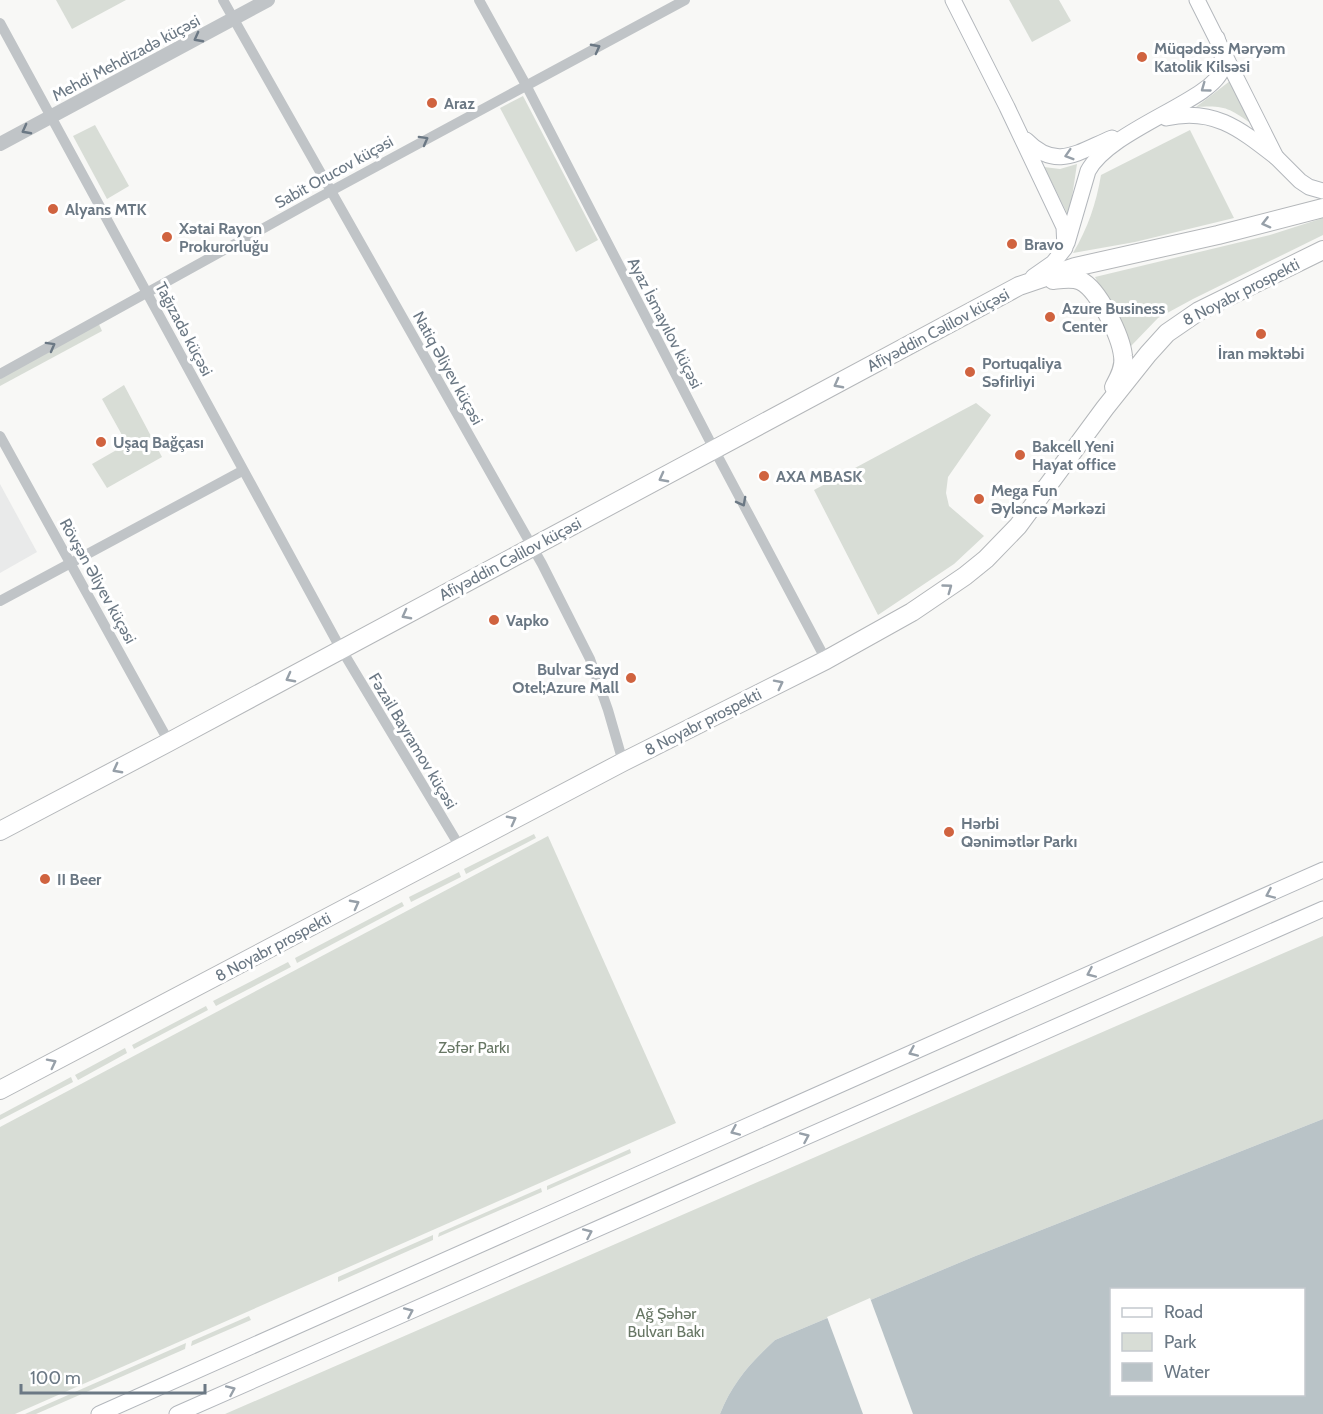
<svg xmlns="http://www.w3.org/2000/svg" width="1323" height="1414" font-family="Cabin,sans-serif">
<style>
.built{fill:#e9eaea}
.green{fill:#d8ddd6}
.water{fill:#b9c3c7;fill-rule:evenodd}
.pier{fill:#f8f8f6}
.lines{fill:none;stroke-linecap:round;stroke-linejoin:round}
.secondary-casing{stroke:#b3b7bc;stroke-width:17}
.trunk-casing{stroke:#b4b7ba;stroke-width:20}
.minor{stroke:#c0c4c7;stroke-width:10}
.tertiary{stroke:#c0c4c7;stroke-width:14}
.secondary{stroke:#fff;stroke-width:15}
.trunk{stroke:#fff;stroke-width:18}
.oneway{stroke:#6b7884}
.oneway2{stroke:#97a0a9}
.poi-dot{fill:#d0633f;stroke:#fff;stroke-width:2}
.labels{text-anchor:middle;dominant-baseline:central;stroke-width:6;stroke-linejoin:round;paint-order:stroke}
.poi-label{font-size:16px;font-weight:bold;fill:#6b7884;stroke:#fff;text-anchor:start}
.street-label{font-size:16px;fill:#6b7884;stroke:#fff}
.park-label{font-size:16px;fill:#687765;stroke:#fff}
</style>
<rect width="100%" height="100%" fill="#f8f8f6"/>
<!-- built -->
<path class="built" d="M0,484l37,68 -37,21z"/>
<!-- green -->
<g class="green">
<path d="M56,0h70l-54,29z"/>
<path d="M1009,0h50l12,21 -39,21z"/>
<path d="M1230,81l22,43c-23,-16 -27,-19 -56,-17z"/>
<path d="M523,96l75,144 -22,12 -76,-144z"/>
<path d="M95,125l34,61 -22,13 -34,-63z"/>
<path d="M1190,130l44,88 -99,24 -62,11c15,-25 23,-49 28,-78z"/>
<path d="M1077,164l-8,53 -25,-50 16,2z"/>
<path d="M1323,218v17l-130,64 -35,19 -27,28 -36,-69 175,-42z"/>
<path d="M98,322l4,9 -102,55v-9z"/>
<path d="M124,385l38,72 -55,31 -15,-24 35,-20 -25,-45z"/>
<path d="M976,403l15,12 -43,62 -2,16 3,13 35,30 -30,28 -76,51 -64,-125z"/>
<path d="M534,834l2,4 -70,36 -2,-5z"/>
<path d="M548,836l128,287 -661,291h-15v-287z"/>
<path d="M459,872l2,5 -50,25 -2,-5z"/>
<path d="M402,902l2,4 -107,57 -2,-5z"/>
<path d="M1323,936v183l-350,138 -198,83c-24,22 -43,43 -55,74h-495z"/>
<path d="M288,962l3,5 -75,39 -3,-5z"/>
<path d="M206,1006l2,4 -74,39 -2,-4z"/>
<path d="M125,1048l2,5 -49,27 -3,-5z"/>
<path d="M71,1077l2,5 -73,38v-5z"/>
<path d="M630,1149l1,4 -84,37v-4z"/>
<path d="M541,1188l1,4 -104,45 1,-4z"/>
<path d="M433,1235v5l-95,42v-5z"/>
<path d="M249,1316l2,4 -60,26 1,-5z"/>
<path d="M186,1343l-1,6 -149,65h-11z"/>
</g>
<!-- water -->
<path class="water" d="M1323,1119v295h-603c12,-31 31,-52 55,-74l198,-83zM1112,1290h192v104h-192z"/>
<!-- pier -->
<path class="pier" d="M870,1298l43,116h-50l-36,-97z"/>
<g class="lines">
<defs>
<g id="secondary">
<path d="M953,0l54,107 57,120 1,21 -12,15 -20,14"/>
<path d="M1197,0l79,157 24,24 9,6 14,4"/>
<path d="M1166,118c47,-11 74,11 110,39"/>
<path d="M1026,140c30,31 52,12 86,-2"/>
<path d="M1067,243l21,-72c22,-42 126,-71 134,-102 3,-9 -2,-21 -5,-31"/>
<path d="M99,1414l1224,-544"/>
<path d="M177,1414l1146,-505"/>
</g>
<g id="trunk">
<path d="M1053,280c9,-1 20,-3 28,1 18,9 40,56 42,75 2,11 -4,22 -9,31"/>
<path d="M0,831l169,-89 850,-456 56,-19 143,-32 105,-27"/>
<path d="M0,1090l623,-328 203,-102 86,-48 53,-36 21,-17 32,-33 87,-118 43,-54 19,-21 32,-22 124,-61"/>
</g>
</defs>
<!-- secondary casing -->
<use href="#secondary" class="secondary-casing"/>
<!-- trunk casing -->
<use href="#trunk" class="trunk-casing"/>
<!-- minor -->
<g class="minor">
<path d="M223,0l319,564 48,95 18,51 15,52"/>
<path d="M479,0l47,85 189,366 111,209"/>
<path d="M0,23l337,619 123,205"/>
<path d="M0,374l318,-176 367,-198"/>
<path d="M0,436l169,306"/>
<path d="M0,601l242,-130"/>
</g>
<!-- tertiary -->
<path class="tertiary" d="M0,144l268,-144"/>
<!-- secondary -->
<use href="#secondary" class="secondary"/>
<!-- trunk -->
<use href="#trunk" class="trunk"/>
</g>
<!-- one-way arrows -->
<defs><path id="oneway-chevron" d="M-2-3.5L2.5 0L-2 3.5" fill="none" stroke-width="1.6" stroke-linecap="round" stroke-linejoin="round" transform="scale(1.5)"/></defs>
<g class="oneway">
<use href="#oneway-chevron" transform="translate(198 38) rotate(152)"/>
<use href="#oneway-chevron" transform="translate(596 48) rotate(-28)"/>
<use href="#oneway-chevron" transform="translate(26 130) rotate(152)"/>
<use href="#oneway-chevron" transform="translate(424 140) rotate(-29)"/>
<use href="#oneway-chevron" transform="translate(51 346) rotate(-29)"/>
<use href="#oneway-chevron" transform="translate(742 502) rotate(62)"/>
</g>
<g class="oneway2">
<use href="#oneway-chevron" transform="translate(1205 88) rotate(144)"/>
<use href="#oneway-chevron" transform="translate(1069 155) rotate(163)"/>
<use href="#oneway-chevron" transform="translate(1266 223) rotate(166)"/>
<use href="#oneway-chevron" transform="translate(838 384) rotate(152)"/>
<use href="#oneway-chevron" transform="translate(663 478) rotate(152)"/>
<use href="#oneway-chevron" transform="translate(948 588) rotate(-36)"/>
<use href="#oneway-chevron" transform="translate(406 615) rotate(152)"/>
<use href="#oneway-chevron" transform="translate(290 678) rotate(152)"/>
<use href="#oneway-chevron" transform="translate(779 684) rotate(-27)"/>
<use href="#oneway-chevron" transform="translate(117 769) rotate(152)"/>
<use href="#oneway-chevron" transform="translate(512 820) rotate(-28)"/>
<use href="#oneway-chevron" transform="translate(1270 894) rotate(156)"/>
<use href="#oneway-chevron" transform="translate(355 904) rotate(-28)"/>
<use href="#oneway-chevron" transform="translate(1091 973) rotate(156)"/>
<use href="#oneway-chevron" transform="translate(913 1052) rotate(156)"/>
<use href="#oneway-chevron" transform="translate(52 1063) rotate(-27)"/>
<use href="#oneway-chevron" transform="translate(735 1131) rotate(156)"/>
<use href="#oneway-chevron" transform="translate(805 1137) rotate(-24)"/>
<use href="#oneway-chevron" transform="translate(588 1233) rotate(-24)"/>
<use href="#oneway-chevron" transform="translate(409 1312) rotate(-24)"/>
<use href="#oneway-chevron" transform="translate(231 1390) rotate(-24)"/>
</g>
<!-- markers -->
<g class="poi-dot">
<circle cx="1142" cy="57" r="6"/>
<circle cx="432" cy="103" r="6"/>
<circle cx="53" cy="209" r="6"/>
<circle cx="167" cy="237" r="6"/>
<circle cx="1012" cy="244" r="6"/>
<circle cx="1050" cy="317" r="6"/>
<circle cx="1261" cy="334" r="6"/>
<circle cx="970" cy="372" r="6"/>
<circle cx="101" cy="442" r="6"/>
<circle cx="1020" cy="455" r="6"/>
<circle cx="764" cy="476" r="6"/>
<circle cx="979" cy="499" r="6"/>
<circle cx="494" cy="620" r="6"/>
<circle cx="631" cy="678" r="6"/>
<circle cx="949" cy="832" r="6"/>
<circle cx="45" cy="879" r="6"/>
</g>
<g class="labels">
<!-- poi labels -->
<g class="poi-label">
<text x="1154" y="48">Müqədəss Məryəm<tspan x="1154" dy="18">Katolik Kilsəsi</tspan></text>
<text x="444" y="103">Araz</text>
<text x="65" y="209">Alyans MTK</text>
<text x="179" y="228">Xətai Rayon<tspan x="179" dy="18">Prokurorluğu</tspan></text>
<text x="1024" y="244">Bravo</text>
<text x="1062" y="308">Azure Business<tspan x="1062" dy="18">Center</tspan></text>
<text x="1261" y="353" text-anchor="middle">İran məktəbi</text>
<text x="982" y="363">Portuqaliya<tspan x="982" dy="18">Səfirliyi</tspan></text>
<text x="113" y="442">Uşaq Bağçası</text>
<text x="1032" y="446">Bakcell Yeni<tspan x="1032" dy="18">Hayat office</tspan></text>
<text x="776" y="476">AXA MBASK</text>
<text x="991" y="490">Mega Fun<tspan x="991" dy="18">Əyləncə Mərkəzi</tspan></text>
<text x="506" y="620">Vapko</text>
<text x="619" y="669" text-anchor="end">Bulvar Sayd<tspan x="619" dy="18">Otel;Azure Mall</tspan></text>
<text x="961" y="823">Hərbi<tspan x="961" dy="18">Qənimətlər Parkı</tspan></text>
<text x="57" y="879">II Beer</text>
</g>
<!-- street labels -->
<g class="street-label">
<text transform="translate(126 58) rotate(-28)">Mehdi Mehdizadə küçəsi</text>
<text transform="translate(334 172) rotate(-29)">Sabit Orucov küçəsi</text>
<text transform="translate(1241 292) rotate(-27)">8 Noyabr prospekti</text>
<text transform="translate(665 323) rotate(63)">Ayaz İsmayılov küçəsi</text>
<text transform="translate(184 329) rotate(62)">Tağızadə küçəsi</text>
<text transform="translate(938 330) rotate(-28)">Afiyəddin Cəlilov küçəsi</text>
<text transform="translate(448 368) rotate(61)">Natiq Əliyev küçəsi</text>
<text transform="translate(510 559) rotate(-28)">Afiyəddin Cəlilov küçəsi</text>
<text transform="translate(98 581) rotate(61)">Rövşən Əliyev küçəsi</text>
<text transform="translate(703 722) rotate(-27)">8 Noyabr prospekti</text>
<text transform="translate(413 741) rotate(59)">Fəzail Bayramov küçəsi</text>
<text transform="translate(273 947) rotate(-28)">8 Noyabr prospekti</text>
</g>
<!-- park labels -->
<g class="park-label">
<text x="474" y="1047">Zəfər Parkı</text>
<text x="666" y="1313">Ağ Şəhər<tspan x="666" dy="18">Bulvarı Bakı</tspan></text>
</g>
</g>
<!-- legend -->
<rect x="1110" y="1288" width="195" height="108" fill="#ffffff" stroke="#c4c9ce" stroke-width="1.5"/>
<rect x="1122" y="1308" width="30" height="9" fill="#ffffff" stroke="#c4c9ce" stroke-width="1.5"/>
<text x="1164" y="1318" font-size="18" fill="#6b7884">Road</text>
<rect x="1122" y="1333" width="30" height="18" fill="#d8ddd6" stroke="#c4c9ce" stroke-width="1.5"/>
<text x="1164" y="1348" font-size="18" fill="#6b7884">Park</text>
<rect x="1122" y="1363" width="30" height="18" fill="#b9c3c7" stroke="#c4c9ce" stroke-width="1.5"/>
<text x="1164" y="1378" font-size="18" fill="#6b7884">Water</text>
<!-- scale -->
<path d="M21 1384v9h184v-9" fill="none" stroke="#6b7884" stroke-width="3"/>
<text x="30" y="1384" font-size="18" fill="#6b7884" stroke="#ffffff" stroke-width="4.5" paint-order="stroke">100 m</text>
</svg>
